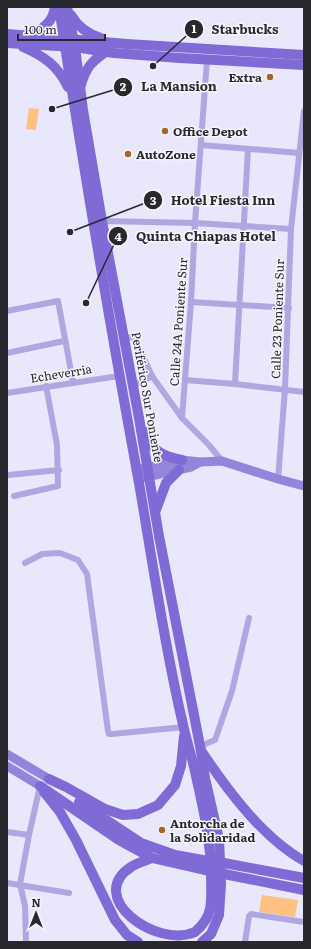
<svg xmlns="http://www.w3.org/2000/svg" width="311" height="949" font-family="Literata,serif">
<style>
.green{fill:#ffc182}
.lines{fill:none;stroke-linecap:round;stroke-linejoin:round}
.minor{stroke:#afa7e2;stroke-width:6}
.secondary{stroke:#9385dc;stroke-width:9}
.primary{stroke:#806ad6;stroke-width:10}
.primary-bridge{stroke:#806ad6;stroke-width:10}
.poi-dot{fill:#a06725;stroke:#f7f6fe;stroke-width:1.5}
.labels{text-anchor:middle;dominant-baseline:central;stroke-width:3;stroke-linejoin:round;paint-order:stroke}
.poi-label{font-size:12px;font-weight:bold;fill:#28282f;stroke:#f7f6fe;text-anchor:start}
.street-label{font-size:12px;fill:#28282f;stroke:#f7f6fe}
.leader{fill:none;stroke:#28282f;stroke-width:1.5}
.callout-dot{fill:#28282f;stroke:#f7f6fe;stroke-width:1.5}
.mark-label{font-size:12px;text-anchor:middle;font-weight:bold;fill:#fff}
.callout-label{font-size:13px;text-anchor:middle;font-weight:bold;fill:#28282f;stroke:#f7f6fe;stroke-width:3;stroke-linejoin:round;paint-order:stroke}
</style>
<rect width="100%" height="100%" fill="#e9e7fb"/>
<!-- green -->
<g class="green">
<path d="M29,108l10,1 -3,21 -10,-1z"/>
<path d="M262,895l36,5 -3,17 -36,-5z"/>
</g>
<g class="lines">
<!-- minor -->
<g class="minor">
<path d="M201,145l98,8"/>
<path d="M102,221l93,2 96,6"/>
<path d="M191,302l98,6"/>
<path d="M7,311l51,-10 15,81"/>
<path d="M124,338l10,-1 18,39"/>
<path d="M7,353l57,-12"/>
<path d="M185,380l50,4 69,8"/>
<path d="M235,384l13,-235"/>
<path d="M133,386l19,-10 30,42 27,27 13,16"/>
<path d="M7,393l112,-17"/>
<path d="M182,418l9,-116 4,-79 12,-163"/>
<path d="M8,475l51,-5"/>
<path d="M278,479l7,-90 6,-160 13,-118"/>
<path d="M14,496l44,-10 -1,-41 -11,-59"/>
<path d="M25,563l17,-9 18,-1 18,7 9,14 21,157 1,3h3l72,-7"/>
<path d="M200,746l15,-6 17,-49 17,-73"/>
<path d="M7,832l22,3"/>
<path d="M7,883l62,10"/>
<path d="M26,942l-1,-36 -5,-22 9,-49 11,-49"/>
<path d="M245,942l4,-26 2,-2 53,8"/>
</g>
<!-- secondary -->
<g class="secondary">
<path d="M136,470l46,-10 18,2 22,-1 56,18 26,7"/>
<path d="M142,478l49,-11 9,-5"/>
<path d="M7,754l42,25"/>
<path d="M7,766l33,20"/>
</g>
<!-- primary -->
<g class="primary">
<path d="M59,7c24,159 51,318 80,476 14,82 26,165 45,246 3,13 7,25 10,38 8,36 17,72 17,109 0,11 1,22 -1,33 -2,10 -8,17 -15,23 -39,17 -110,-35 -64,-65 6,-4 14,-6 21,-9"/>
<path d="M67,7l8,40 8,63 19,111 37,197 20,118 42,215 4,27 14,61 2,45 -2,31 -8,19 -9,8"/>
<path d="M71,15c7,12 16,19 30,23"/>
<path d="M7,34l120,10 177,11"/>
<path d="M27,34c15,-3 26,-12 28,-27"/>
<path d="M7,43l68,4 39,6 66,5 124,7"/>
<path d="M23,47c21,9 35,19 45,40"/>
<path d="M81,85c5,-18 11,-24 26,-34"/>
<path d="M145,432c8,19 16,24 37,28"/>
<path d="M156,510l10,-27 13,-13"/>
<path d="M202,752c26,39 61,86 102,109"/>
<path d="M49,779l17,8 39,22 18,6 15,-1 20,-9 17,-20 6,-19 3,-30"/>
<path d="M40,786l79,54 33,18 57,13"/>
<path d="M44,792l16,20 16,28 39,80 12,15 11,7"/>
<path d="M79,802l62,41 34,12 33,6"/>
<path d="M224,863l80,15"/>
<path d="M224,874l80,16"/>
</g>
<!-- primary-bridge -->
<g class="primary-bridge">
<path d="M208,861l16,2"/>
<path d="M209,871l15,3"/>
</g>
</g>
<!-- markers -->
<g class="poi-dot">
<circle cx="270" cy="77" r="4"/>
<circle cx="165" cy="131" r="4"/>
<circle cx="128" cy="154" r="4"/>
<circle cx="162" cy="830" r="4"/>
</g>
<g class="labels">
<!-- poi labels -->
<g class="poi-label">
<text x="262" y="77" text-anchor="end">Extra</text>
<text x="173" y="131">Office Depot</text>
<text x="136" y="154">AutoZone</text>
<text x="170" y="823">Antorcha de<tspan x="170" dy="14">la Solidaridad</tspan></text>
</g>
<!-- street labels -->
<g class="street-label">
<text transform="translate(277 319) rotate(-88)">Calle 23 Poniente Sur</text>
<text transform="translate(178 322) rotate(-86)">Calle 24A Poniente Sur</text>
<text transform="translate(61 373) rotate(-9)">Echeverria</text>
<text transform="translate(148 397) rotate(80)">Periférico Sur Poniente</text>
</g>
</g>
<!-- callouts -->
<path class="leader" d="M153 66L194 29M52 109L123 87M70 232L153 200M86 303L118 236"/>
<g class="callout-dot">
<circle cx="153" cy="66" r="4"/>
<circle cx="52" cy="109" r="4"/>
<circle cx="70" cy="232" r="4"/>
<circle cx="86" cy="303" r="4"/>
<circle cx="194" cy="29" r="10"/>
<circle cx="123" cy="87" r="10"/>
<circle cx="153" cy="200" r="10"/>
<circle cx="118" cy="236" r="10"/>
</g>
<g class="mark-label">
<text x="194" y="33">1</text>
<text x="123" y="91">2</text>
<text x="153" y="205">3</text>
<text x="118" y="241">4</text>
</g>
<g class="callout-label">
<text x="245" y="34">Starbucks</text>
<text x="179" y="91">La Mansion</text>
<text x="223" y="205">Hotel Fiesta Inn</text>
<text x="206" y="241">Quinta Chiapas Hotel</text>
</g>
<!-- border -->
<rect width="311" height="949" fill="none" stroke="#28282f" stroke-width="16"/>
<!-- north arrow -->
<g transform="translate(36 913)" stroke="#f7f6fe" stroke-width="3" paint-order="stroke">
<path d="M0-3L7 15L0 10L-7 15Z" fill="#28282f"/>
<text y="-6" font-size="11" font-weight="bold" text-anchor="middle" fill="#28282f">N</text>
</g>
<!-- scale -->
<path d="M18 34v6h87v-6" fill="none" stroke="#28282f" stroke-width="2"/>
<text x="24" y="34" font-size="12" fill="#28282f" stroke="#f7f6fe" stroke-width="3" paint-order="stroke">100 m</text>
</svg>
